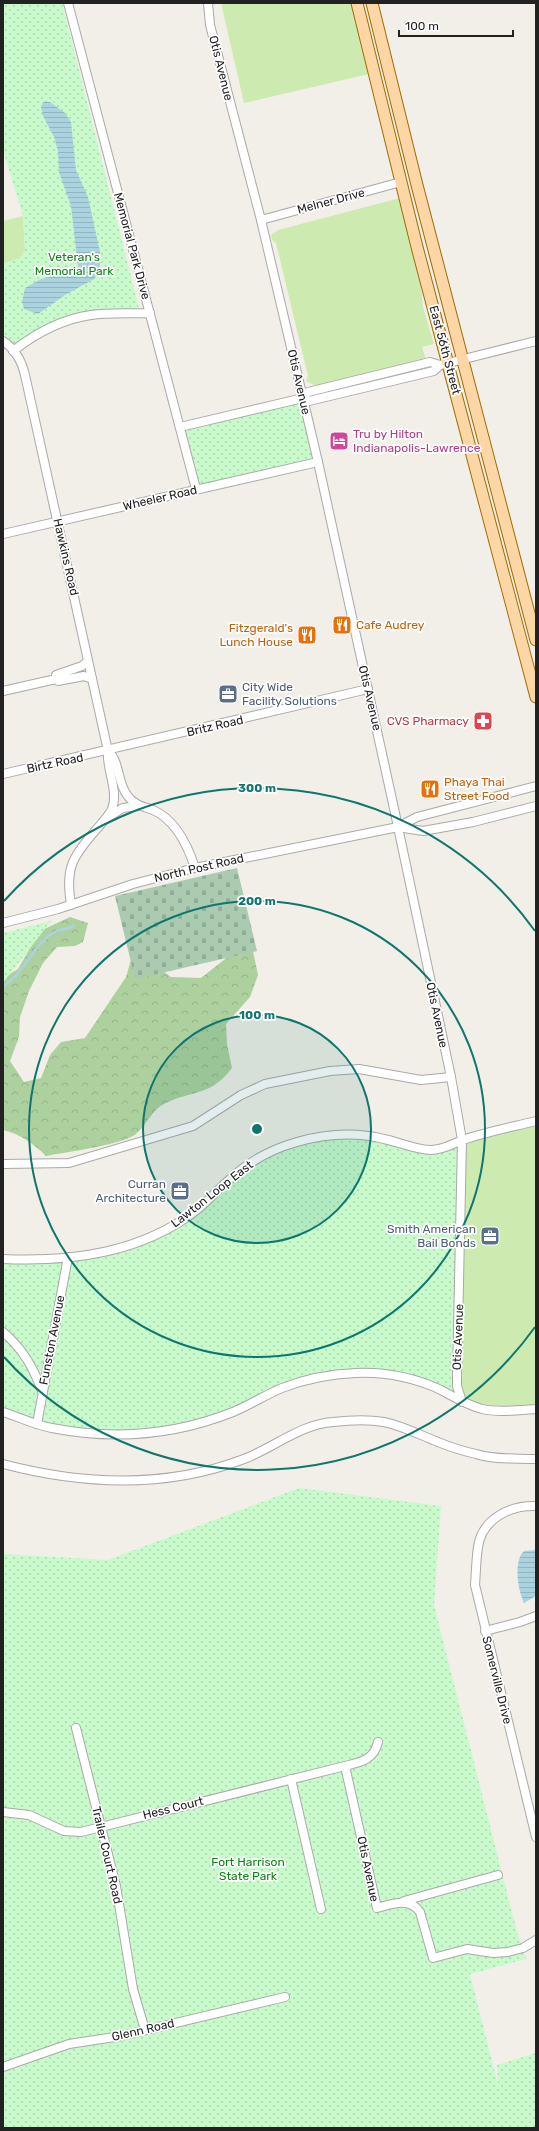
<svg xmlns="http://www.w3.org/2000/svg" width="539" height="2131" font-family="Rubik,sans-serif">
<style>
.grass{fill:#cdebb0}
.forest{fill:url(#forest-crowns)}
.cemetery{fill:url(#cemetery-stones)}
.park{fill:url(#park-dots)}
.water{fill:url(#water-rules)}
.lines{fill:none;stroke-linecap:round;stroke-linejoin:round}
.stream{stroke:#aad3df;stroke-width:2.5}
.minor-casing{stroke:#a9a9a9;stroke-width:10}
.major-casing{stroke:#a06b00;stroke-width:13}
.minor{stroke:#fff;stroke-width:8}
.major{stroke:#fcd6a4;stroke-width:11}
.ring{fill:none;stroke:#0f766e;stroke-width:2}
.labels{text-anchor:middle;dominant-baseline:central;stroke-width:3.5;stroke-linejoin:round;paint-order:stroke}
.street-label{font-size:12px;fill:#222;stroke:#fff}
.park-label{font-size:12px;fill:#0c8416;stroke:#fff}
.hotel-label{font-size:12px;fill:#b23c85;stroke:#fff;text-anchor:start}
.food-label{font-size:12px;fill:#c56008;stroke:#fff;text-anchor:start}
.service-label{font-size:12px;fill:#4e5e75;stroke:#fff;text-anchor:end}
.health-label{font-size:12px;fill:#be3a42;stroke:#fff;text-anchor:end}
.centre{fill:#0f766e;stroke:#fff;stroke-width:2}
.ring-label{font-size:12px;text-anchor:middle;font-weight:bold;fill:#0f766e;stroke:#fff;stroke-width:3.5;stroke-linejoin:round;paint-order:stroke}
</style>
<defs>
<pattern id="forest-crowns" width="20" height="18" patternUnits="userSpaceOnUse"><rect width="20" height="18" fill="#add19e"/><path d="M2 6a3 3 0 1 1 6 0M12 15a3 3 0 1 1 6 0" fill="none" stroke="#95b388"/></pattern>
<pattern id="cemetery-stones" width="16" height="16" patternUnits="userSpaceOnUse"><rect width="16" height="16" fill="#aacbaf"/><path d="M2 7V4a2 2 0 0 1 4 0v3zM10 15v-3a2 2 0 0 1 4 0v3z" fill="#92ae96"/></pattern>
<pattern id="park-dots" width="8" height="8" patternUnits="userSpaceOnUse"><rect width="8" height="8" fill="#c8facc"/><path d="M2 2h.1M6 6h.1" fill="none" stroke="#acd6af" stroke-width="1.8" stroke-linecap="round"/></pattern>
<pattern id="water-rules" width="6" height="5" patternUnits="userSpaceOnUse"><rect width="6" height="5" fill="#aad3df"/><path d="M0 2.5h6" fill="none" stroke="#92b5bf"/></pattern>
</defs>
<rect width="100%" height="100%" fill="#f2efe9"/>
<!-- grass -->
<g class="grass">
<path d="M221,3h131l17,71 -125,29z"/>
<path d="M400,198l18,64 5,45 11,37 -12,3 4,13 -110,26 -10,-5 2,-5 -32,-133 -4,-3 -1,-5 7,-5z"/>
<path d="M23,216l2,34 -5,8 -17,6v-43z"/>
<path d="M536,1125v281l-48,1 -22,-8 -6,-14 5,-236 2,-6z"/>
</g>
<!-- forest -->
<path class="forest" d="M70,917l18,6 -5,19 -8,4 -18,1 -14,16 -14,28 -9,26 -1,20 -9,24 14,21 17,-4 9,-23 11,-13 24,-4 41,-61 6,-21 23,9 16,12 30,1 29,-23 23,-4 5,24 -8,22 -24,27 1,20 5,24c-22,29 -38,21 -68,36 -12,6 -17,20 -27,29 -12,12 -72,19 -91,23 -12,-12 -26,-22 -43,-26v-152l15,-9 22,-38z"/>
<!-- cemetery -->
<path class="cemetery" d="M237,868l20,83 -122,28 -20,-83z"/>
<!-- park -->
<g class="park">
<path d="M3,3h59l77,305c-41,4 -89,16 -125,36l-11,-10v-70l17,-6 5,-8 -2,-34 -20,-66z"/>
<path d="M303,398l15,64 -122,27 -16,-62z"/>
<path d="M51,921l-48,62v-50z"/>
<path d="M346,1135l76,14 40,-9 -5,236 5,26 -55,-24 -77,-3 -164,55 -87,2 -76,-20v-153l81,-4 84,-26 55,-44 55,-36z"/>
<path d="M299,1488l142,18 -7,99 83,327 9,27 -56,15 28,111 -1,-20 39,-12v75h-533v-574l105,6z"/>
</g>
<!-- water -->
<g class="water">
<path d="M43,102h7l15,11 6,9 5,48 12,27 12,55v14l-1,5 -5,8 -29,16 -27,19 -14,-5 -2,-7 3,-14 16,-9 30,-7 7,-5 -7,-61 -12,-34 -1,-21 -4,-14 -11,-21 -2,-9z"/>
<path d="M536,1550v46l-12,7c-6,-12 -11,-42 0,-52z"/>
</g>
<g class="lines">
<!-- stream -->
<path class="stream" d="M3,986c21,-12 28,-38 48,-52 6,-4 16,-5 23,-8"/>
<defs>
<g id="minor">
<path d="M68,3l128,486"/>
<path d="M208,3l2,22 51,195 57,242 77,351 56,264 11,63 -5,236v10l5,16"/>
<path d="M261,220l140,-38"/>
<path d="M3,341c12,8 19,21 22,34l83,376c-2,18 11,40 4,58 -4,8 -11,15 -17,22 -23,26 -30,38 -24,74"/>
<path d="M13,351c23,-18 49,-32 78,-36 19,-3 40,-1 59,-2"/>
<path d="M303,398l6,3 125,-30 6,-6 96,-24"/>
<path d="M180,427l123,-29 5,-6 122,-30 10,3"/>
<path d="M3,534l315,-72"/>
<path d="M88,661l-6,5 -26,9v2l2,4 26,-5 8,3"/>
<path d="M3,691l53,-12"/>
<path d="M108,751c12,10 9,31 19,44 7,10 15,11 26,15 23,10 35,36 42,58"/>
<path d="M3,774l365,-85"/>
<path d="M108,817l15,-9 15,-2"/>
<path d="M398,827l25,4 50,-9 63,-16"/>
<path d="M3,923l55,-14 75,-25 62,-16 203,-41 19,-10 119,-31"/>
<path d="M3,1164l66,-1 124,-37 48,-31 24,-11 65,-13 29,-2 62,11 30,-3"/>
<path d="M3,1259c69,3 139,-6 195,-50 11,-9 20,-20 31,-29 19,-18 43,-31 68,-38 28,-8 59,-10 87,-3 15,3 32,11 47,11 12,0 21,-6 32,-10 23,-8 49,-13 73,-19"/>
<path d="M3,1332c20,17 30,35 39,59"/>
<path d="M3,1412c16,5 32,13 49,16 61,12 123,7 181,-16 17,-7 32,-17 49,-24 23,-9 48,-14 74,-15 28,-1 59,5 85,17 13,7 26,15 41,19 17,4 37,1 54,0"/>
<path d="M37,1424l31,-167"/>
<path d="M3,1464c80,21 162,25 241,-5 29,-11 57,-35 89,-37 17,-2 34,-3 51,0 19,4 36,13 54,20 12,5 25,9 38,12 18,6 41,4 60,5"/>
<path d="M536,1506c-26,-1 -54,13 -58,41 -2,13 -2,26 -3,38l61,252"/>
<path d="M485,1631l35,-9 16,-6"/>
<path d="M76,1728l40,158 17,103 12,41"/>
<path d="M378,1742c-4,18 -17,20 -33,24l32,142c15,-4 32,-11 43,4l13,46 34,-9 26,4 15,-1 15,-4 13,-8"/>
<path d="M291,1779l30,130"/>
<path d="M3,1812l26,3 35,16 17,1 264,-66"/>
<path d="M404,1901l94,-26"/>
<path d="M3,2067l66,-23 52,-8 164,-39"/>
</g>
<g id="major">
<path d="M357,3l60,244 119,450"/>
<path d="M372,3l45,182 119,455"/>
</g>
</defs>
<!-- minor casing -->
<use href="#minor" class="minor-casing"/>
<!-- major casing -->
<use href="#major" class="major-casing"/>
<!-- minor -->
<use href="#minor" class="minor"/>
<!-- major -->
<use href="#major" class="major"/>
</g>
<!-- distance rings -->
<circle cx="257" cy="1129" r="114" fill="#0f766e" fill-opacity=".12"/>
<g class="ring">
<circle cx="257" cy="1129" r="114"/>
<circle cx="257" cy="1129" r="228"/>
<path d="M535 1327A341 341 0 0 1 4 1357M4 901A341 341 0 0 1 535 931"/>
</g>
<!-- icons -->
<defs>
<symbol id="hotel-square" viewBox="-11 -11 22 22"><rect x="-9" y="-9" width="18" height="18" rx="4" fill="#d1479c" stroke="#fff"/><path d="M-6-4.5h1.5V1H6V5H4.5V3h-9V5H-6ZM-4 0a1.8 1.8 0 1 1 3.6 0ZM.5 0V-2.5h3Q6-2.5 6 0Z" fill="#fff"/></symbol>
<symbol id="restaurant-square" viewBox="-11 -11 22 22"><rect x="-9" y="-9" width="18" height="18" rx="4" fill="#e8710a" stroke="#fff"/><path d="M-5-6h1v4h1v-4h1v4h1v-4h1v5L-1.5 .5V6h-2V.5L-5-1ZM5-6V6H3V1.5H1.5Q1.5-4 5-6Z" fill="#fff"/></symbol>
<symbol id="office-square" viewBox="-11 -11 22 22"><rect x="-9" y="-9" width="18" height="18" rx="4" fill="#5c6f8a" stroke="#fff"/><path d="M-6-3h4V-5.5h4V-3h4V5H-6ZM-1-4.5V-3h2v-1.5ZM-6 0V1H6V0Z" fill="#fff"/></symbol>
<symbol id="pharmacy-square" viewBox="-11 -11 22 22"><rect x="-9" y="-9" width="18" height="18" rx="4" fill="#e0444e" stroke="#fff"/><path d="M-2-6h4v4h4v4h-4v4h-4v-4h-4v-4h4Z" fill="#fff"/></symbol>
</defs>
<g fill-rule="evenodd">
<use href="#hotel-square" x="328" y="430" width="22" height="22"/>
<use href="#restaurant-square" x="331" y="614" width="22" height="22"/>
<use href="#restaurant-square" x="296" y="624" width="22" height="22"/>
<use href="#office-square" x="217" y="683" width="22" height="22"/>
<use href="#pharmacy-square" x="472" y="710" width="22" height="22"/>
<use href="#restaurant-square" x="419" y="778" width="22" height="22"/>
<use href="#office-square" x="169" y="1180" width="22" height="22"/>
<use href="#office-square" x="479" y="1225" width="22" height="22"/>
</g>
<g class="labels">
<!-- street labels -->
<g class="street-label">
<text transform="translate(221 68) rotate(76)">Otis Avenue</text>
<text transform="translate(331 201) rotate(-15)">Melner Drive</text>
<text transform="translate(132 246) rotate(75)">Memorial Park Drive</text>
<text transform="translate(445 350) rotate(75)">East 56th Street</text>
<text transform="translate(299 382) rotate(77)">Otis Avenue</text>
<text transform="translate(160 498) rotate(-13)">Wheeler Road</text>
<text transform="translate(66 557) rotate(77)">Hawkins Road</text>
<text transform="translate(370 698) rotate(77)">Otis Avenue</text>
<text transform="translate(215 726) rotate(-13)">Britz Road</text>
<text transform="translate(55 763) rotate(-12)">Birtz Road</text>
<text transform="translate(199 868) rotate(-13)">North Post Road</text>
<text transform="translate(437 1015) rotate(78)">Otis Avenue</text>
<text transform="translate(212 1194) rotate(-38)">Lawton Loop East</text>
<text transform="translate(458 1337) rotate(-88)">Otis Avenue</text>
<text transform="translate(52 1340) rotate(-79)">Funston Avenue</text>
<text transform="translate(497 1680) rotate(76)">Somerville Drive</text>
<text transform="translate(173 1808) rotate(-14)">Hess Court</text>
<text transform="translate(107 1855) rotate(77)">Trailer Court Road</text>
<text transform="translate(368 1869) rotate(78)">Otis Avenue</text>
<text transform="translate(143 2030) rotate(-13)">Glenn Road</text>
</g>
<!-- park labels -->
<g class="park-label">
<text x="74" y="257">Veteran's<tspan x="74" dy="14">Memorial Park</tspan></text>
<text x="248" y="1862">Fort Harrison<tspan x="248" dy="14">State Park</tspan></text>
</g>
<!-- hotel labels -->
<g class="hotel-label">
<text x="353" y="434">Tru by Hilton<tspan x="353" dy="14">Indianapolis-Lawrence</tspan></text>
</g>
<!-- food labels -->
<g class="food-label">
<text x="356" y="625">Cafe Audrey</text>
<text x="293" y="628" text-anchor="end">Fitzgerald's<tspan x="293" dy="14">Lunch House</tspan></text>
<text x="444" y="782">Phaya Thai<tspan x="444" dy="14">Street Food</tspan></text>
</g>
<!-- service labels -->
<g class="service-label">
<text x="242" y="687" text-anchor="start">City Wide<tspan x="242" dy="14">Facility Solutions</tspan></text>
<text x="166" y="1184">Curran<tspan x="166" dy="14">Architecture</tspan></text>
<text x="476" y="1229">Smith American<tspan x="476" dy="14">Bail Bonds</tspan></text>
</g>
<!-- health labels -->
<g class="health-label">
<text x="469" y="721">CVS Pharmacy</text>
</g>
</g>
<circle cx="257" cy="1129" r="6" class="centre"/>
<g class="ring-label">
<text x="257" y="792">300 m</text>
<text x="257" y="905">200 m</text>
<text x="257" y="1019">100 m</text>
</g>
<!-- border -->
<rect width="539" height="2131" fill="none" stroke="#222222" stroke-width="8"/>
<!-- scale -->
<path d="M399 30v6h114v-6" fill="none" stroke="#222222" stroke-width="2"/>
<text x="405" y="30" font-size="12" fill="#222222" stroke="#ffffff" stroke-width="3" paint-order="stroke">100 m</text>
</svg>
